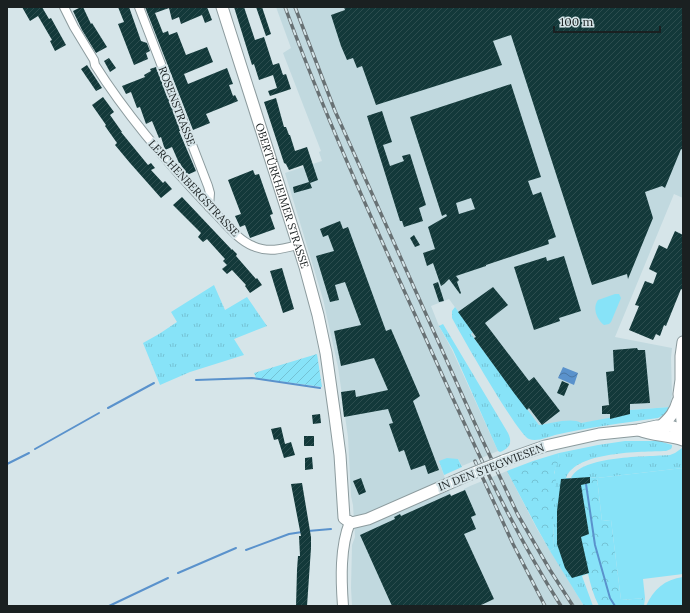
<svg xmlns="http://www.w3.org/2000/svg" width="690" height="613" font-family="Lora,serif">
<style>
.built{fill:#c1d9df}
.grass{fill:url(#grass-tufts)}
.forest{fill:url(#forest-crowns)}
.park{fill:#87e3f8}
.garden{fill:url(#garden-furrows)}
.water{fill:url(#water-waves)}
.lines{fill:none;stroke-linecap:round;stroke-linejoin:round}
.stream{stroke:#5a92cc;stroke-width:2}
.building{fill:url(#building-hatch);fill-rule:evenodd}
.minor-casing{stroke:#8c9b9e;stroke-width:10}
.tertiary-casing{stroke:#8c9b9e;stroke-width:12}
.secondary-casing{stroke:#8c9b9e;stroke-width:13}
.minor{stroke:#fff;stroke-width:8}
.tertiary{stroke:#fff;stroke-width:10}
.secondary{stroke:#fff;stroke-width:11}
.rail-casing{stroke:#687174;stroke-width:3.5}
.rail{stroke:#d6e5e9;stroke-width:2;stroke-dasharray:6;stroke-linecap:butt}
.secondary-bridge-casing{stroke:#8c9b9e;stroke-width:13;stroke-linecap:butt}
.secondary-bridge{stroke:#fff;stroke-width:11}
.labels{text-anchor:middle;dominant-baseline:central;stroke-width:4;stroke-linejoin:round;paint-order:stroke}
.street-label{font-size:11px;fill:#1a2021;stroke:#d6e5e9}
</style>
<defs>
<pattern id="grass-tufts" width="24" height="20" patternUnits="userSpaceOnUse"><rect width="24" height="20" fill="#87e3f8"/><path d="M3 7l-1-3M5 7V3M7 7l1-3M15 17l-1-3M17 17v-4M19 17l1-3" fill="none" stroke="#74c2d4"/></pattern>
<pattern id="forest-crowns" width="20" height="18" patternUnits="userSpaceOnUse"><rect width="20" height="18" fill="#87e3f8"/><path d="M2 6a3 3 0 1 1 6 0M12 15a3 3 0 1 1 6 0" fill="none" stroke="#74c2d4"/></pattern>
<pattern id="garden-furrows" width="10" height="10" patternUnits="userSpaceOnUse"><rect width="10" height="10" fill="#87e3f8"/><path d="M-1 1l2-2M0 10L10 0M9 11l2-2" fill="none" stroke="#74c2d4"/></pattern>
<pattern id="water-waves" width="16" height="10" patternUnits="userSpaceOnUse"><rect width="16" height="10" fill="#5a92cc"/><path d="M0 5q4-4 8 0t8 0" fill="none" stroke="#4a77a5"/></pattern>
<pattern id="building-hatch" width="6" height="6" patternUnits="userSpaceOnUse"><rect width="6" height="6" fill="#13393a"/><path d="M-1 1l2-2M0 6l6-6M5 7l2-2" fill="none" stroke="#2c4d4e"/></pattern>
</defs>
<rect width="100%" height="100%" fill="#d6e5e9"/>
<!-- built -->
<path class="built" d="M276,7h407v191l-9,-4 -59,143 57,11 -1,10 1,37 -2,12 -40,3v4l-20,5 -29,4 -14,-2 -28,4 -68,-91 2,-2 -24,-33 -18,7 8,20 13,24 46,101 -36,15 -4,-7 -19,2 12,35 13,-6v-1l6,-3 37,-15 30,58 47,77h-232l-1,-18 1,-43 3,-8 -2,-32 -2,-9 -3,-59 -10,-70 -15,-68 -38,-126 37,-12 -3,-9 2,-1 -38,-98 8,-5z"/>
<!-- grass -->
<g class="grass">
<path d="M214,285l11,25 22,-13 20,29 -33,13 10,16 -54,17 -30,13 -17,-42 16,-9 18,-12 -6,-10z"/>
<path d="M455,307l18,25 -2,2 68,91c10,-1 33,-8 42,-2l49,-9v-4l40,-3c-3,6 -6,8 -12,11 -35,5 -69,9 -103,17 -7,2 -18,7 -26,4 -11,-4 -68,-104 -77,-121v-7z"/>
<path d="M443,324l65,109c5,10 1,16 -8,19l-2,-1 -45,-101 -14,-24z"/>
<path d="M625,441h34l13,4v2l-1,2 -5,2c-25,1 -90,0 -100,27h5c11,-23 75,-21 99,-23l5,-2 7,-5h1v20l-86,10 -7,-1 -1,57 -8,3 8,36 -7,3 11,30h-9l-34,-55 4,-3c-1,-24 -2,-49 0,-73 1,-8 4,-14 5,-22l39,-8z"/>
<path d="M447,458l11,1 4,8 -18,8 -5,-14z"/>
</g>
<!-- forest -->
<g class="forest">
<path d="M559,453l-1,8 -4,12 2,5 -3,42 1,28 -4,3 -13,-23 -30,-57 26,-10z"/>
<path d="M590,477l7,1 5,43 9,-1 10,80 24,-2 -1,8h-45c-11,-21 -13,-46 -18,-69l8,-3 -8,-49 9,-2z"/>
</g>
<!-- park -->
<g class="park">
<path d="M615,294h4l2,4 -10,24 -2,2 -5,1c-7,-5 -12,-17 -6,-25z"/>
<path d="M683,468v106l-40,5 2,19 -24,2 -10,-80 -9,1 -5,-43z"/>
<path d="M683,577v29h-37c7,-16 19,-27 37,-29z"/>
</g>
<!-- garden -->
<path class="garden" d="M317,354l5,33 -66,-9 -2,-5z"/>
<!-- water -->
<path class="water" d="M563,367l15,6 -4,12 -16,-7z"/>
<g class="lines">
<!-- stream -->
<g class="stream">
<path d="M196,380l56,-2 68,10"/>
<path d="M108,408l46,-25"/>
<path d="M35,449l64,-36"/>
<path d="M7,464l22,-11"/>
<path d="M586,484l9,61 15,53 5,8"/>
<path d="M308,531l23,-2"/>
<path d="M246,550l43,-16 13,-2"/>
<path d="M178,573l58,-25"/>
<path d="M109,606l59,-28"/>
</g>
</g>
<!-- building -->
<g class="building">
<path d="M22,7h20l7,12 2,-1 15,27 -11,6 -5,-10 2,-1 -14,-24 -8,5z"/>
<path d="M81,7h2l8,17 1,-1 15,24 -11,6 -14,-23 -9,-19z"/>
<path d="M118,7h11l12,34 6,2 3,8 -4,2 2,6 -14,6 -16,-41 6,-2z"/>
<path d="M145,7h62l5,13 -7,3 -3,-8 -21,9 -2,-7 -7,3 -3,-12 -14,5 8,20 5,-2 1,4 8,-3 9,23 21,-8 6,15 -29,12 4,10 39,-16 6,16 -4,1 4,11 2,-1 3,6 -32,13 4,9 -17,7z"/>
<path d="M234,7h10l11,33 9,-3 9,28 6,-2 4,12 3,-1 5,15 -21,7 -2,-5 9,-3 -4,-13 -14,5 -5,-16 -2,1z"/>
<path d="M256,7h6l9,27 -5,2z"/>
<path d="M344,7h339v143l-2,-1 -16,39 -3,-2 -17,6 8,26 -25,61 -1,-5 -35,11 -81,-250 -18,6 9,24 -126,40 -14,-39 -5,2 -4,-10 -6,2 -6,-14 -10,-31 14,-5z"/>
<path d="M109,58l7,10 -6,4 -6,-11z"/>
<path d="M87,65l15,23 -6,3 -15,-22z"/>
<path d="M156,67l25,64h-2l17,40 -9,4 -3,-4 -4,-8h-1l-7,-16 -7,3 -4,-13 -2,1 -7,-17 -6,3 -6,-17 -3,1 -6,-16 -5,2 -4,-8 23,-9 -1,-2 7,-4 -1,-2z"/>
<path d="M511,84l30,93 -13,4 5,14 8,-3 15,45 -8,3 1,4 -63,21v1l-30,10 3,4 -2,2 4,11 -1,1 -11,-15 -5,5 -3,2 -8,-23 -6,3 -4,-13 12,-4 -7,-22 19,-11 -1,-2 -4,2 -32,-99zM471,198l4,11 -16,5 -3,-11z"/>
<path d="M103,97l11,15 -4,3 12,17h-1l27,33 3,-2 4,5 -4,2 12,13 2,-2 7,8 -11,9 -31,-35 -15,-18 2,-2 -12,-17 1,-1 -14,-20z"/>
<path d="M276,98l8,29h2l3,8h1l5,16 12,-4 11,33 -8,3 2,5 -18,5 -1,-6 16,-5 -6,-17 -14,5 -3,-6 -2,-1 -20,-61z"/>
<path d="M382,111l10,31 -9,3 7,21 14,-5 -2,-5 8,-2 16,51 -7,3 4,13 -19,6 -2,-6h-2l-33,-105z"/>
<path d="M253,170l2,5 4,-1 14,40 -3,1 5,14 -25,9 -5,-13 -5,2 -5,-11 6,-2 -13,-34z"/>
<path d="M182,197l50,53v-1l5,5 -1,2 20,23 1,-1 5,7 -12,8 -5,-7 1,-1 -14,-15 -5,4 -5,-5 5,-4 -4,-4 2,-2 -18,-20 -4,3 -5,-5 3,-4 -28,-28z"/>
<path d="M340,221l3,8 5,-2 38,104 5,-2 29,67 -7,5 26,69 -11,4 -3,-9 -14,5 -7,-20 -5,2 -10,-28 4,-1 -5,-14 -44,8 -3,-25 14,-2 1,7 32,-7 -14,-32 -33,8 -7,-35 27,-6 -16,-43 -10,3 4,15 -9,2 -14,-46 18,-5 -6,-16 -5,2 -3,-8z"/>
<path d="M675,231l8,4v55l-2,-1 -15,37 -2,-1 -4,11 -4,-2 -3,6 -24,-10 10,-24 -4,-1 10,-24 8,3 4,-11 -8,-4 10,-24 8,4z"/>
<path d="M414,235l6,10 -5,2 -5,-9z"/>
<path d="M564,256l17,55 -22,7 1,3 -26,9 -20,-63 32,-10 1,4z"/>
<path d="M282,268l12,41 -11,4 -13,-42z"/>
<path d="M438,282l6,19 -5,1 -6,-18z"/>
<path d="M493,287l15,18 -23,18 44,58 5,-4 26,34 -18,14 -13,-17 -2,2 -13,-17 -40,-55 2,-1 -18,-25z"/>
<path d="M637,348l1,2h7l5,53 -20,1v10l-20,5v-5h-8v-8l7,-1 -3,-33 8,-1 -1,-21z"/>
<path d="M562,381l7,3 -5,12 -7,-3z"/>
<path d="M320,414l1,9 -8,1 -1,-9z"/>
<path d="M281,427l4,17 6,-2 4,13 -11,3 -6,-19 -4,1 -3,-11z"/>
<rect x="304" y="436" width="10" height="10"/>
<path d="M312,457l1,12 -8,1v-12z"/>
<path d="M590,477v6l-9,2 8,49 -8,3 8,36 -17,5 -7,-10 -8,-24v-33l4,-32z"/>
<path d="M361,478l5,14 -7,3 -6,-14z"/>
<path d="M302,483l9,54v11l-4,58h-11l1,-36 1,-14h2l-1,-20h2l-10,-52z"/>
<path d="M465,490l11,25 -5,2 5,12 -12,5 30,65 -15,7h-87l-32,-71 35,-16 -1,-2 6,-3 1,2 49,-22 1,2z"/>
</g>
<g class="lines">
<defs>
<g id="minor">
<path d="M64,7l10,20 20,33 1,5c34,54 75,101 119,147 12,12 24,28 39,34 15,7 29,3 44,-1"/>
<path d="M139,7l69,179 2,7 -1,14"/>
</g>
<path id="tertiary" d="M343,606c-2,-27 -3,-59 7,-84"/>
<g id="secondary">
<path id="s1" d="M222,7l83,260 13,48 8,38 9,64 5,38 4,63 7,5 17,-4 98,-43"/>
<path d="M683,342l-2,14v24l-2,14 4,36"/>
<path d="M661,426c9,-8 14,-14 17,-25"/>
<path d="M639,430c14,6 29,5 44,10"/>
<path d="M503,461l42,-15 54,-12 39,-4 19,-4h13l13,4"/>
</g>
</defs>
<!-- minor casing -->
<use href="#minor" class="minor-casing"/>
<!-- tertiary casing -->
<use href="#tertiary" class="tertiary-casing"/>
<!-- secondary casing -->
<use href="#secondary" class="secondary-casing"/>
<!-- minor -->
<use href="#minor" class="minor"/>
<!-- tertiary -->
<use href="#tertiary" class="tertiary"/>
<!-- secondary -->
<use href="#secondary" class="secondary"/>
<defs>
<g id="rail">
<path d="M285,7c40,109 88,215 136,321 43,95 84,190 140,278"/>
<path d="M295,7l40,104 146,326 37,78 32,55 23,36"/>
<path d="M475,461l38,83 32,62"/>
</g>
</defs>
<!-- rail casing -->
<use href="#rail" class="rail-casing"/>
<!-- rail -->
<use href="#rail" class="rail"/>
<defs>
<path id="secondary-bridge" d="M466,476l37,-15"/>
</defs>
<!-- secondary-bridge casing -->
<use href="#secondary-bridge" class="secondary-bridge-casing"/>
<!-- secondary-bridge -->
<use href="#secondary-bridge" class="secondary-bridge"/>
</g>
<g class="labels">
<!-- street labels -->
<g class="street-label">
<text transform="translate(177 106) rotate(69)">ROSENSTRASSE</text>
<text transform="translate(194 188) rotate(47)">LERCHENBERGSTRASSE</text>
<text stroke="none"><textPath href="#s1" startOffset="198">OBERTÜRKHEIMER STRASSE</textPath></text>
<text transform="translate(491 467) rotate(-21)">IN DEN STEGWIESEN</text>
</g>
</g>
<!-- border -->
<rect width="690" height="613" fill="none" stroke="#1a2021" stroke-width="16"/>
<!-- scale -->
<path d="M554 26v6h106v-6" fill="none" stroke="#1a2021" stroke-width="2"/>
<text x="560" y="26" font-size="12" fill="#1a2021" stroke="#d6e5e9" stroke-width="3" paint-order="stroke">100 m</text>
</svg>
